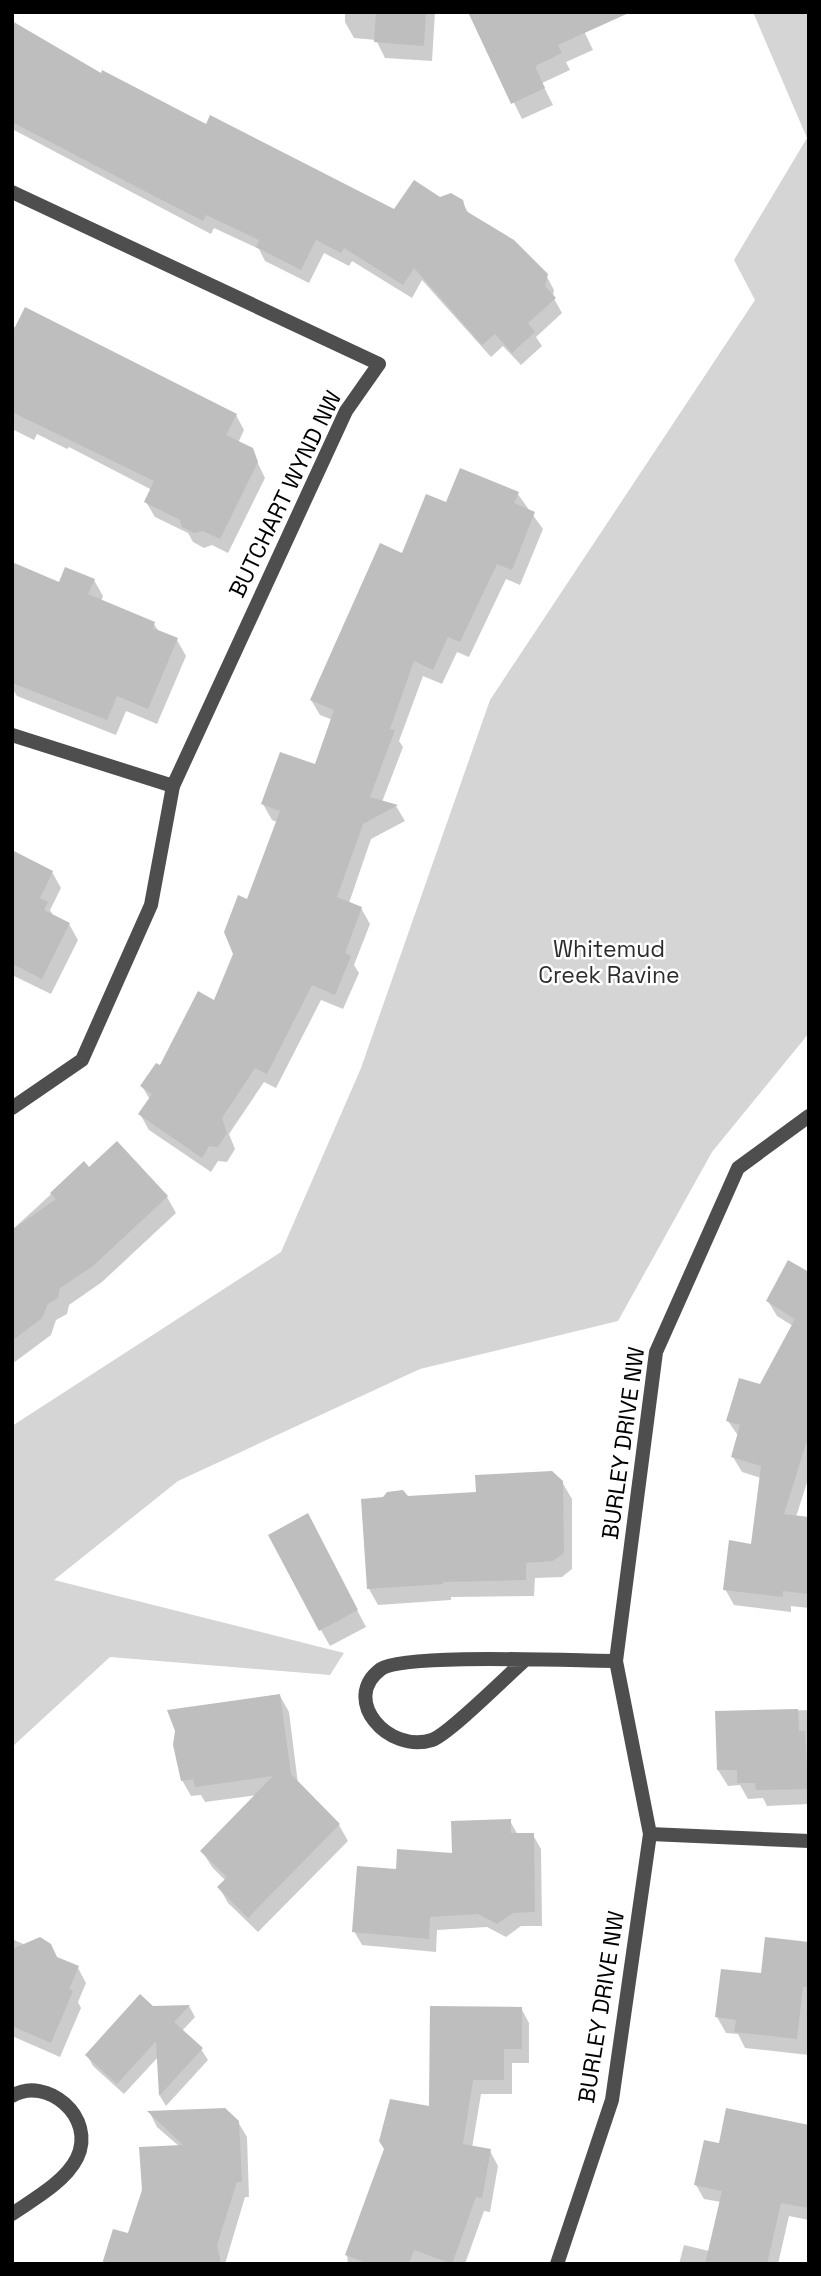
<svg xmlns="http://www.w3.org/2000/svg" width="821" height="2276" font-family="'Space Grotesk',sans-serif">
<style>
.green{fill:#d5d5d5}
.shadow{fill:#0003}
.building{fill:#bebebe}
.lines{fill:none;stroke-linecap:round;stroke-linejoin:round}
.street{stroke:#4e4e4e;stroke-width:14}
.labels{text-anchor:middle;dominant-baseline:central;stroke-width:5;stroke-linejoin:round;paint-order:stroke}
.street-label{font-size:23px;fill:#000;stroke:#fff}
.park-label{font-size:23px;fill:#2c2c2c;stroke:#fff}
</style>
<rect width="100%" height="100%" fill="#fff"/>
<!-- green -->
<path class="green" d="M753,12h56v1021l-97,119 -94,169 -198,48 -242,112 -124,99 290,73 -14,22 -220,-18 -98,90v-321l269,-174 80,-184 129,-368 265,-400 -21,-40 73,-122z"/>
<!-- shadow -->
<g class="shadow">
<path d="M345,12h90l-3,49 -47,-3 -9,-18 -22,-2 -9,-16z"/>
<path d="M470,12h105l18,38 -27,12 4,8 -28,13 11,22 -31,14z"/>
<path d="M12,45l90,31 293,135 44,-12 22,2 9,14 76,60 8,15 -1,7 9,16 -26,24 6,9 -21,19 -18,-19 -12,11 -69,-77 -10,18 -60,-37 -3,5 -25,-13 -15,30 -44,-22 -6,-12 -45,-21 -3,6 -199,-105z"/>
<path d="M12,326l224,89 8,15 -6,13 13,6 14,29 -37,75 -16,-8 -8,3 -11,-6 -5,-9 -33,-16 -9,-15 6,-12 -83,-43 -2,2 -30,-15 -3,6 -22,-11z"/>
<path d="M517,493l26,36 -23,56 -14,-6 -37,78 -12,-5 -15,32 -19,-8 -24,65 4,6 -21,55 14,4 9,15 -34,18 -22,64 12,5 9,16 -16,41 5,8 -16,36 -22,-9 -45,88 -12,-6 -35,52 6,15 -8,13 -9,-1 -7,11 -62,-42 -9,-16 10,-14 -8,-14 73,-84 20,-48 13,-53 29,-79 -5,-2 -9,-16 53,-38 17,-46 -13,-5 -9,-15 92,-145 44,-51z"/>
<path d="M12,566l48,18 34,-4 9,16 -2,6 53,22 5,8 18,8 9,16 -29,68 -31,-13 -10,24 -99,-39 -5,-8z"/>
<path d="M12,852l40,20 9,16 -11,22 4,7 15,7 9,16 -27,54 -39,-19z"/>
<path d="M117,1144l50,53 9,16 -74,69 -33,23 -2,9 -11,6 -5,15 -39,29v-134l72,-66 5,6z"/>
<path d="M809,1274v202l-13,41 13,2v89l-18,-2v6l-57,-7 -9,-16 27,-43 9,-68 -19,-6 -9,-15 6,-20 -11,-16 33,-35 32,-60 -16,-10 -9,-15z"/>
<path d="M562,1482l10,17v70l-10,8 -27,1 -1,18 -83,1v3l-73,5 -9,-16 38,-92 70,-3z"/>
<path d="M316,1532l50,95 -36,19 -9,-16z"/>
<path d="M280,1696l9,16 9,72 41,41 9,16 -90,91 -30,-29 -9,-16 7,-6 -14,-14 -10,-16 55,-56 -52,7 -4,-7 -10,1 -9,-16z"/>
<path d="M809,1710v94l-42,2 -4,-8 -15,1 -8,-14 -12,1 -10,-16 -1,-57z"/>
<path d="M510,1821l8,14h15l8,14 1,77h-21l-15,11 -19,-10 -50,3 -1,22 -74,-7 -8,-14 43,-60 57,-16z"/>
<path d="M12,1939l66,29 8,15 -8,19 3,6 -21,49 -48,-21z"/>
<path d="M809,1944v111l-64,-7 -7,-14 -12,-1 -9,-16 45,-42z"/>
<path d="M189,2006l6,11 -13,14 19,18 7,11 -42,46 -6,-10 -1,-40 -35,38 -31,-28 -6,-11 65,-47z"/>
<path d="M521,2008l8,15v40h-17v31h-31l-9,54 18,3 8,15 -8,46 -6,-1 -19,53h-117l-1,-9 83,-147z"/>
<path d="M150,2113l88,9 9,15 2,60h-4l-20,67h-121l25,-28 51,-89 -23,-20z"/>
<path d="M809,2127v93l-20,-4 -11,48h-99l5,-19 25,6 12,-49 -17,-3 -8,-14 25,-40z"/>
</g>
<!-- building -->
<g class="building">
<path d="M376,12h50l-2,34 -50,-4z"/>
<path d="M468,12h163l-73,33 4,8 -27,13 10,22 -34,16z"/>
<path d="M12,21l89,52 1,-3 104,54 4,-9 184,94 20,-29 26,17 11,-4 12,7 3,11 48,29 34,34 -3,12 11,12 -28,25 7,9 -23,21 -17,-19 -13,11 -68,-77 -11,17 -59,-37 -3,5 -25,-13 -15,30 -45,-23 3,-7 -53,-25 -3,6 -47,-24 -144,-75z"/>
<path d="M25,307l212,107 -11,21 27,13 5,14 -38,77 -17,-8 -9,2 -12,-6 -2,-7 -36,-18 10,-21 -142,-69v-79z"/>
<path d="M460,468l59,24 -5,11 21,9 -23,58 -15,-6 -37,78 -12,-5 -15,33 -19,-9 -24,68 5,1 -25,67 28,8 -35,19 -26,73 25,10 -17,46 6,3 -16,39 -23,-10 -45,89 -12,-6 -33,50 5,15 -9,14 -9,-1 -7,12 -64,-44 14,-20 -12,-8 16,-23 4,2 38,-74 16,9 19,-46 -9,-22 14,-37 9,4 33,-88 -19,-7 19,-52 35,12 19,-54 -24,-10 70,-157 22,10 24,-59 20,8z"/>
<path d="M12,562l47,20 6,-15 30,12 -7,15 67,28 -2,6 25,10 -30,71 -31,-13 -10,24 -95,-37z"/>
<path d="M12,850l41,21 -13,27 8,4 -4,8 26,13 -28,56 -27,-14 -3,6z"/>
<path d="M117,1141l51,55 -75,70 -33,22 -2,10 -10,6 -6,14 -30,23v-111l44,-31 -6,-6 34,-32 5,6z"/>
<path d="M788,1260l21,12v162l-25,80 25,3v77l-26,-3v6l-60,-7 6,-50 22,4 10,-78 -30,-9 9,-32 -14,-4 13,-43 21,6 35,-65 -29,-18z"/>
<path d="M552,1471l11,10 1,72 -11,8 -27,2v17l-83,2v2l-76,5 -6,-90 22,-2 4,-5 16,-2 5,6 68,-4 -1,-17z"/>
<path d="M308,1513l50,97 -39,21 -51,-96z"/>
<path d="M280,1694l11,80 49,50 -92,94 -31,-31 10,-10 -27,-26 73,-75 -78,11 -2,-8 -12,2 -8,-36 2,-14 -8,-21z"/>
<path d="M798,1709l1,22h6l3,58 -52,1 -1,-7h-18v-13h-20l-2,-59z"/>
<path d="M511,1819v14h23l1,79 -22,1 -16,11 -19,-10 -48,3 -1,22 -77,-7 5,-66 39,3 1,-20 55,4 -1,-32z"/>
<path d="M40,1937l11,7 6,13 22,9 -10,23 4,2 -22,52 -39,-17v-77z"/>
<path d="M765,1937l44,5 -2,45h-4l-6,52 -63,-7 2,-12 -21,-3 6,-48 40,4z"/>
<path d="M140,1994l13,12 37,-1 -16,17 29,26 -44,48 -3,-55 -39,43 -32,-29z"/>
<path d="M430,2006l92,1v42h-18v31h-31l-10,64 28,5 -9,49 -6,-1 -24,67 -38,-14 -5,14h-40l-24,-9 39,-106 -5,-8 11,-42 39,7z"/>
<path d="M225,2108l14,13 3,61h-5l-20,63 4,19h-119l11,-35 15,4 14,-43 -3,-43 44,-2 -36,-34z"/>
<path d="M726,2108l83,17v83l-28,-5 -14,61h-62l17,-73 -28,-6 10,-45 15,3z"/>
</g>
<g class="lines">
<!-- street -->
<g class="street">
<path d="M12,192l367,172 -33,47 -173,375 -22,119 -69,155 -70,48"/>
<path d="M12,735l161,51"/>
<path d="M525,1660c-17,15 -77,75 -93,80 -44,14 -92,-41 -51,-71 23,-16 196,-8 235,-8"/>
<path d="M650,1834l159,7"/>
<path d="M12,2096c34,-21 85,21 65,62 -12,24 -43,41 -65,56"/>
<path d="M557,2264l55,-164 38,-266 -34,-173 40,-309 82,-184 71,-52"/>
</g>
</g>
<g class="labels">
<!-- street labels -->
<g class="street-label">
<text transform="translate(285 494) rotate(-64)">BUTCHART WYND NW</text>
<text transform="translate(623 1443) rotate(-82)">BURLEY DRIVE NW</text>
<text transform="translate(601 2007) rotate(-81)">BURLEY DRIVE NW</text>
</g>
<!-- park labels -->
<g class="park-label">
<text x="609" y="949">Whitemud<tspan x="609" dy="26">Creek Ravine</tspan></text>
</g>
</g>
<!-- border -->
<rect width="821" height="2276" fill="none" stroke="#000000" stroke-width="28"/>
</svg>
